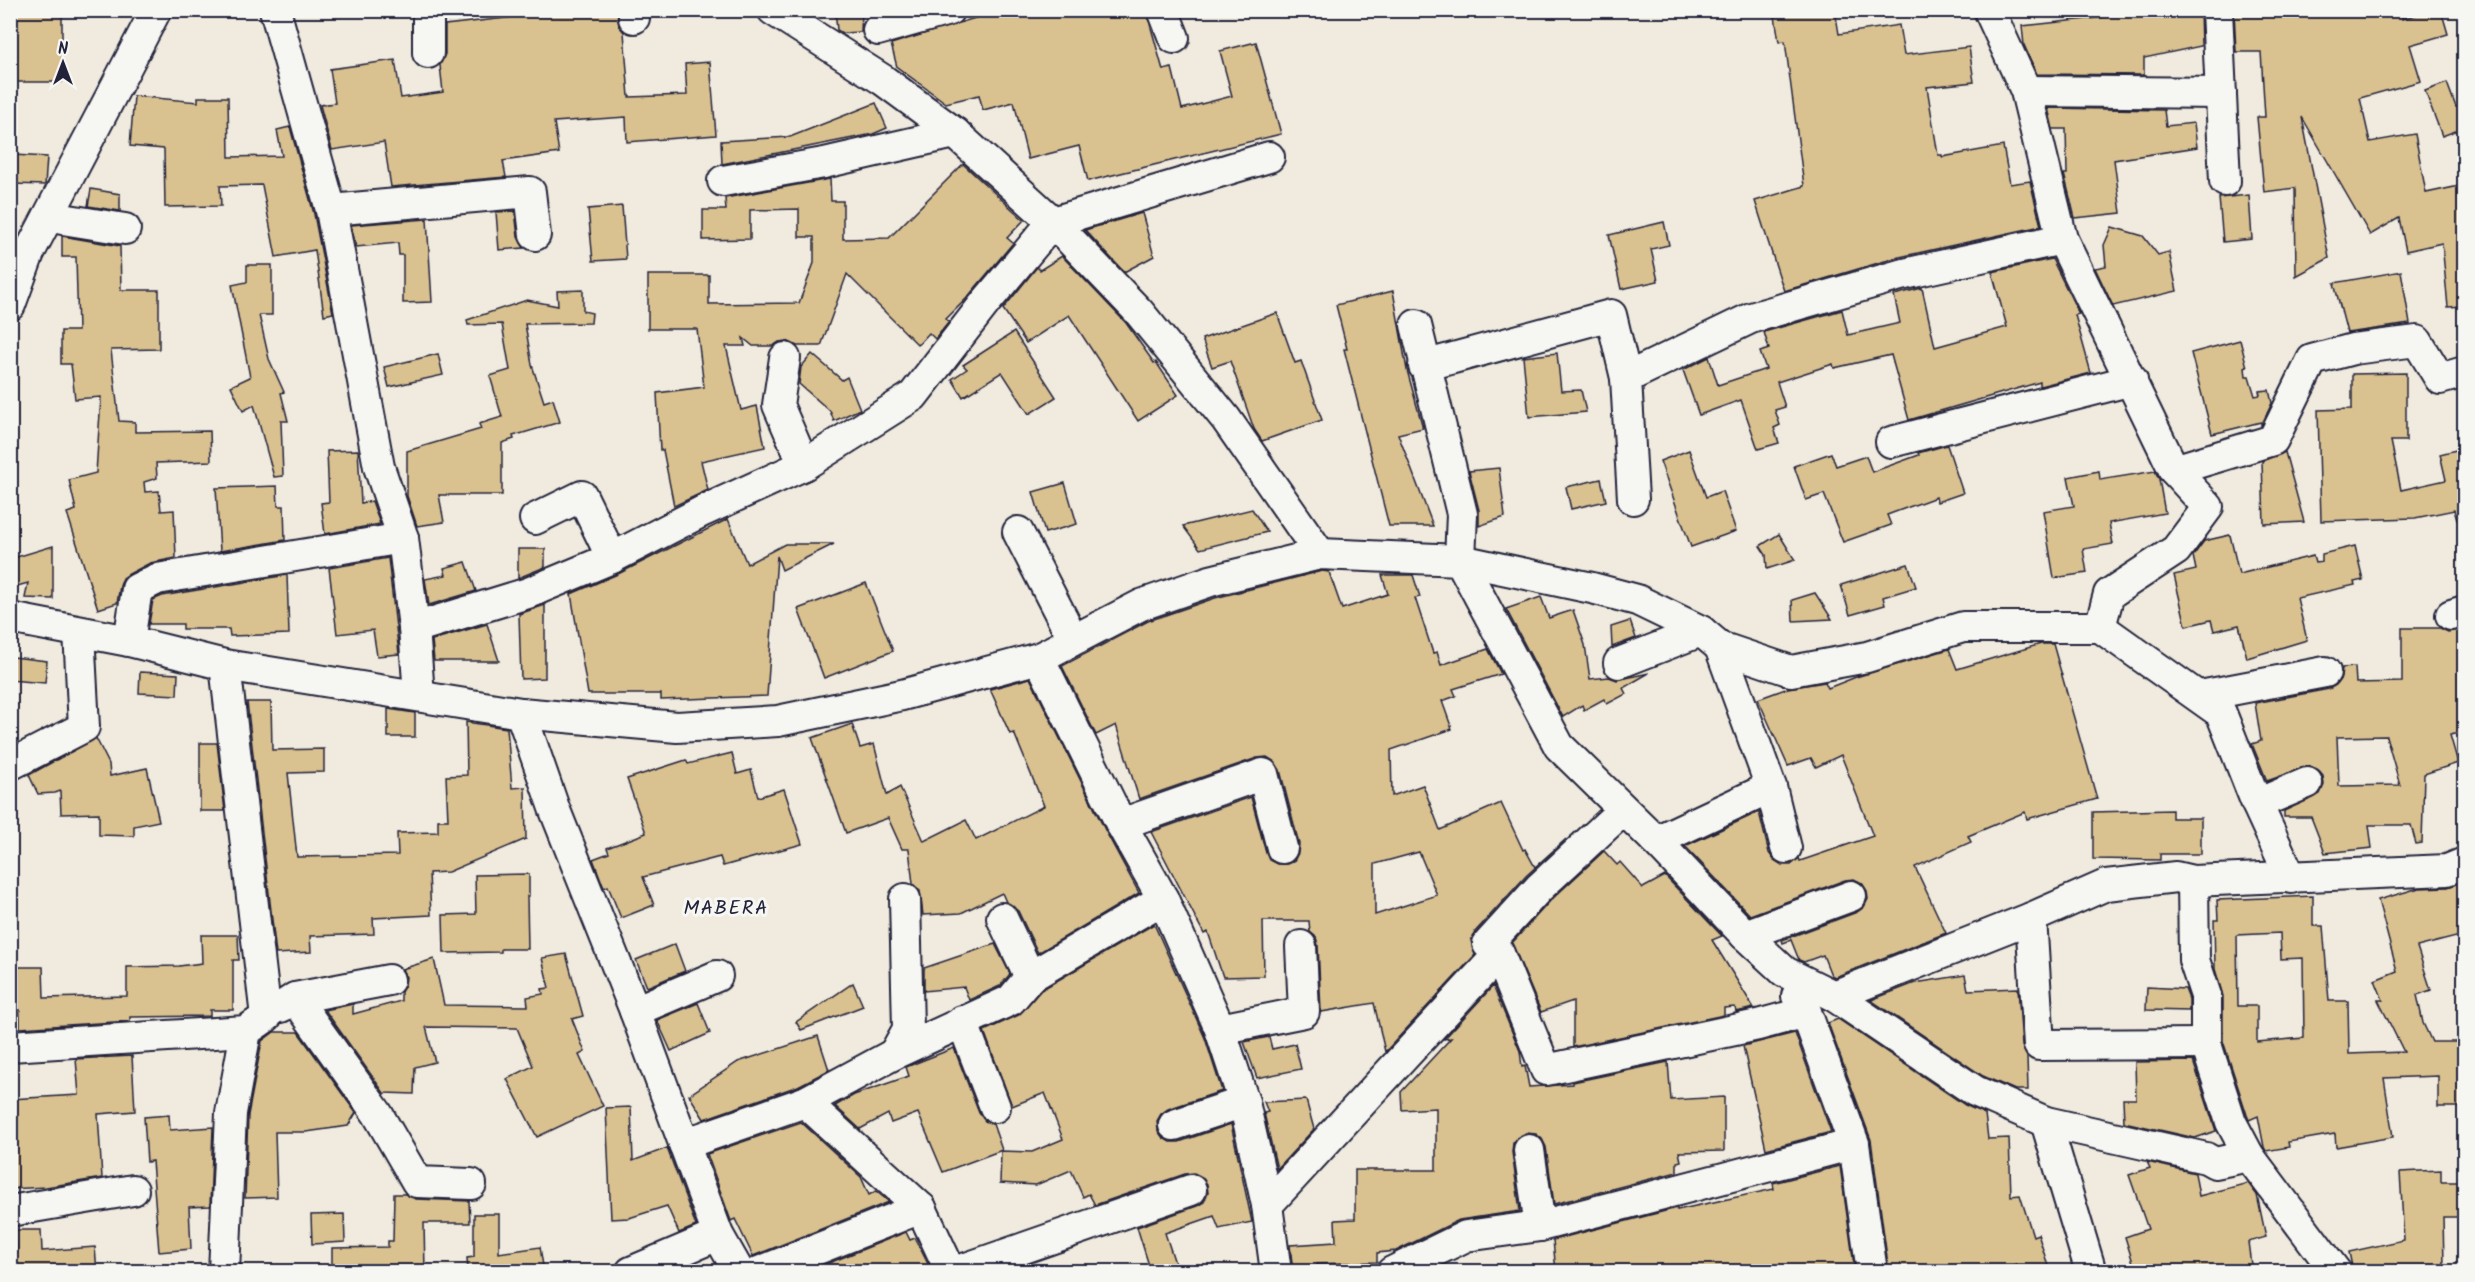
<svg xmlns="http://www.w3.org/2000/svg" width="2475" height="1282" font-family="Kalam,sans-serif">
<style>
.building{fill:#dac190;stroke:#22223b;stroke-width:1.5;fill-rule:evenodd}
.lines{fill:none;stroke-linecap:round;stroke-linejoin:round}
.minor-casing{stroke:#22223b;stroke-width:34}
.minor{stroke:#f6f6f2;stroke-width:30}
.labels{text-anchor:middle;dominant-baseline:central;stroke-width:6;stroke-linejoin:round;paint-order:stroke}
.neighbourhood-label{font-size:20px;letter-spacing:1.5px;fill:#22223b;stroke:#f6f6f2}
</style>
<rect width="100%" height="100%" fill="#f0ebde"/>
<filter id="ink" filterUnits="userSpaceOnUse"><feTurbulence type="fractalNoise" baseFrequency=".0167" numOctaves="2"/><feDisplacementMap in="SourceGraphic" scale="12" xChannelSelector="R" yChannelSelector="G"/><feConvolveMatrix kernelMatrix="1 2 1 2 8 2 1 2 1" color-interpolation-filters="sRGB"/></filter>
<g filter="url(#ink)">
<!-- building -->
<g class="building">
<rect x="10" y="10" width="52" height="72"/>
<path d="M548,10h69l2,16 5,6 5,65 58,-2 -2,-31 25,-2 6,73 -89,7 -1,-25 -72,5 5,31 -56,8 3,16 -115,10 -7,-45 -52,8 -12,-45 15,-2 -5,-34 65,-9 6,38 42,-6 -3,-27 5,-11v-29l87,-10v-2h16z"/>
<path d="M835,10h27l-1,22 -19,1 -5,-3z"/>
<path d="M1001,10h145l17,60 9,-2 10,41 50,-13 -12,-45 36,-9 25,92 -193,47 -9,-35 -51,13 -14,-57 -31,8 -4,-15 -33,8 -49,-36 -6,-23z"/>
<path d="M1815,10h20l4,24 60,-9 5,30 65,-8 5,35 -47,5 11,68h4v2l61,-11 7,38 20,-3 11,45 -146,32 -111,33 -29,-90 49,-15 -19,-145 -6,1 -4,-26z"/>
<path d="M2104,10h96l1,36 -57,12v17l-107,-1 -13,-29 -2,-19 83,-9z"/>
<path d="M2234,10h168v9l29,-9h10l7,24 -38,11 11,36 -61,17 10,44 45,-8 11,59 38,-8v121l-16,1 -6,-64 -36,8 -7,-33 -29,17 -68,-118 27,141 -33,18 -1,-88 -31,4 -7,-75h8l-4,-65h-25z"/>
<path d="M2447,83l9,24 8,-3v24l-22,8 -17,-45z"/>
<path d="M134,96l64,6v-5h30l1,60 53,-1 -5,-26 13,-3 24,87 19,99 -9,2 -9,-65 -39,7 -14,-72 -42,1 1,20 -56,1 -1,-58 -34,-3z"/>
<path d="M876,103l11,25 -14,6 -151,30 -1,-23 69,-4z"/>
<path d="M2048,108l116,2 2,16 28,-3 3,24 -83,13 7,53 -46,5 -11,-44h3l-1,-45h-13z"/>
<path d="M13,155l34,2 -2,28 -33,-1z"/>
<path d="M963,164l61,56 -17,18 6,5 -47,56 -20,20 3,3 -14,17 -6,-6 -11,12 -71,-71 -26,72h-24l-10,-5 -8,1 -6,4h-20l-10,-8 2,8h-19l15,64 16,-4 8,41 -64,14 7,29 -34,16 -11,-56h-3l-3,-57 47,-6 -7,-58h-49v-54h61v29l90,-1 15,-40v-26h-15v-28l-49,1v29l-47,1v-30h23l-1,-12 105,-19 1,22h12v38l46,-1z"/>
<path d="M91,189l29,5v17l-32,-5z"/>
<path d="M2249,195l3,44 -29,3 -4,-44z"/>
<path d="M622,206l4,53 -33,2 -5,-52z"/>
<path d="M515,211l3,26 6,11 -25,2 -3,-38z"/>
<path d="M1142,213l12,43 -30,16 -39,-42z"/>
<path d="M427,219l5,83 -29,1v-48h-4l-1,-12 -42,4 -5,-22z"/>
<path d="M1664,222l5,23 -18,4 7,32 -37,8 -12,-54z"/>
<path d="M2112,227l31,9 15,19 11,-3 8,39 -64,15 -18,-38 11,-2 -2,-21z"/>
<path d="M62,236l58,10 1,44h38v59l-48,1 8,71 16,1v10l75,-1 1,30 -55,2 1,15 -13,4 1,10 14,-1 2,20 13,-1 2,48 -26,5 -21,11 -6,4 -3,8 -3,17 -19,6 -31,-96 9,-3 -7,-30 27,-7 5,-76 -26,2 -4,-35h-10v-33h17l-2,-74h-14z"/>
<path d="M1062,256l64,67 28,40 2,-1 22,33 -40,26 -69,-106 -43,28 -23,-34 34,-42 3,3z"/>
<path d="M2052,259l27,55 -4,1 16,58 -51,13v-4l-131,38 -18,-65 -57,13 -1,-4 -56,18 8,25 -10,3 5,15 -6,3 5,15 -21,6 -17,-49 -42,15 -16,-45 26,-13 9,28 48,-16 -6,-17 9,-3 -5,-17 78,-22 6,25 52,-12 -6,-28 28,-7 13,59 72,-20 -15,-55z"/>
<path d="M247,265h25v50h-13l10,44 15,33 -3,1 7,28h-7l2,55 -9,1 -20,-72 -11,6 -12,-25 19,-9 -18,-92 15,-3z"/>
<path d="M2401,271l9,53 -63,9 -13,-50z"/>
<path d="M583,290v21l9,2 -1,10 -66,1 7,41 12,37 9,-3 7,23 -47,14 1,3 -12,4v52h-63l5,27 -27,4 -10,-30v-45l74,-22 -2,-5 23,-7 -12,-41 20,-6 -8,-46 -34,1 -1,-5 60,-20 31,6 -1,-15z"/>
<path d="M1393,291l14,79 16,58 -25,6 35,92h-44l-45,-177h3l-11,-44z"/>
<path d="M1277,313l18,50 6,-2 21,59 -60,21 -8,-12 -24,-68 -18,6 -10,-28z"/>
<path d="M1014,332l42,65 -27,17 -27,-42 -39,25 -11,-18 15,-10 -4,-4z"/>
<path d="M2240,340l7,27 -2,1 1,8h3l6,20 5,-1 -1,-4 10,-1 3,13 -11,23v-4l-49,12 -21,-81z"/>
<path d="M1557,353l4,38 20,-1 5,22 -57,5 -6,-60z"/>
<path d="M438,354l5,21 -54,12 -5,-20z"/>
<path d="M812,354l30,26 5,-3 13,32 -26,12 -4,-10 -31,-27 2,-17z"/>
<path d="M2406,373v68h-15l10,49 45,-10 -6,-26 24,-6v71l-7,1 -3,-10 -39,8 -94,3 -3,-111 34,-1v-35z"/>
<path d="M1947,445l16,48 -26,9 -1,-5 -49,18 4,10 -48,17 -19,-48 -18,6 -12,-34 37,-13 5,13 30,-10 6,16 47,-17 -1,-2z"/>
<path d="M358,450l3,53 11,-2 8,23 -55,10 -4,-31 8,-1 -2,-51z"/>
<path d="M1689,450l17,47 16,-6 14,40 -45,16 -31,-86z"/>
<path d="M2285,452l19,70 -40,2 -2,-63z"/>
<path d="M1499,468l6,49 -26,9v-16l-10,-39z"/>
<path d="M2099,471l1,9 55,-9 4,8 6,34 -56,10 4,21 -30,5 4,24 -33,5 -11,-67 31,-5 -6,-29z"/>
<path d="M1601,479l5,22 -35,8 -5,-22z"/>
<path d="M1065,483l12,41 -32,9 -12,-41z"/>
<path d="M277,486l1,20h6l1,34 -65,11 -4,-63z"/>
<path d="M1252,509l15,23 -67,17 -17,-23z"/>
<path d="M728,519l19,45 38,-20h49l-52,26 -5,-14 -10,140 -106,4v-6h-73l-17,-100 49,-21z"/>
<path d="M1779,534l16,26 -28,9 -1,-14 -6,-9z"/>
<path d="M2230,535l9,39 74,-18 2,7 7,-1v-8l33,-8 8,34 -9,2 1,3 -58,13 10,42 -60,18 -8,-33 -25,6 -3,-11 -25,6 -12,-51 22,-5 -3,-14 11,-15z"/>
<path d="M53,546v53l-28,-1 3,-15 -18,5v-29z"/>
<path d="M518,549h27v18l-27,11z"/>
<path d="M388,558l11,96 -22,2 -4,-26 -36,4 -8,-66z"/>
<path d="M466,562l10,29 -47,14 -4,-26 21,-4 -2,-7z"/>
<path d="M1908,564l8,23 -33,10 2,8 -35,10 -9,-30z"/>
<path d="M1322,571l7,1 13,37 46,-15 -6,-19h31l7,22 -5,1 18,55 4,-1 4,13 47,-16 13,25 -48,15 3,7 -14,5 10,28 -61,21 1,46 31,-11 17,45 61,-27 22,47 2,-1 10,18 31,-28 -40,37 -51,56 -4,9 4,14 -90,97 -11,-49 -53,9 -3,-67 -2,-8 -6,-5 -1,-11h-46l1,55 -41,1 -15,-45 -4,2 -53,-102 100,-35 15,56 3,7 8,4h10l7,-3 4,-8 1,-9 -19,-74 -5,-8 -8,-5 -10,1 -118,41 -23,-74 -20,10 -34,-69 86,-45 67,-23zM1419,852l18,43 -62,20v-51z"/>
<path d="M287,575l2,59 -59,2 -1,-7h-46v-5h-34l4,-24 9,-4z"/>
<path d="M866,583l27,68 -69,27 -26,-69z"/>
<path d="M1815,593l17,26 -39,2 -1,-21z"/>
<path d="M1541,597l8,21 24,-8 12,35 5,34 19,-2 8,3 32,-7 -26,15 3,6 -19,10 -3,-5 -20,11 -2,-5 -19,12 -57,-108z"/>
<path d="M545,605v73l-24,1 -2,-65z"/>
<path d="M1630,621l6,17 -24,9 -1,-20z"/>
<path d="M487,624l12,37h-65l-2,-21z"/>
<path d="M2402,628h38l8,4 16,-3v103l-14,3 8,28 -34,11 -2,69 -6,1 -5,-19h-42l3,23 -47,5 -14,-36h-27v-6l36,-17 4,-9 -1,-9 -6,-7 -8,-3 -42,15 -15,-37 9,-3 -6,-38 74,-14 7,-4 5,-7 1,-10 13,-1 1,16 46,-1zM2386,736l14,49 -61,1 -2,-49z"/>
<path d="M2041,644h12l44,155 -70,20 -2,-7 -57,24 3,6 -56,25 31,66 -111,44 -4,-2 -8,-20 -19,7 -5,-2 -8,-20 -8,3 -1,-3 75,-28 7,-5 4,-8 -1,-8 -5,-8 -8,-4 -9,1 -95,35 -65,-69 74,-34 10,41 5,7 8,5h9l8,-7 1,3 73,-25 -32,-81 -25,12 -5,-9 -23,8 -30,-67 30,-11 37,-6 3,6 28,-11 93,-28 8,20z"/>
<path d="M13,657l34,4 -2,22 -35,-3z"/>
<path d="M140,672l38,2 -1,21 -38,-2z"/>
<path d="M1030,678l76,154 33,61 -101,60 -20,-42 -12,-9 -4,-9 -41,20 -38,2 -3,-24 -7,-7 -4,-35h-7l-14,-31 -42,15 -34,-95 40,-14 8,24 14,-4 13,51 13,-8 24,54 42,-21 10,20 68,-34 -30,-73 -4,1 -20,-45z"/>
<path d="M247,702h24l1,48 52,-1v23l-36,1 9,84 101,-2 -1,-22 41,-1v-12h10l-2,-44 21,-1 -1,-53 41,6 5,60 13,-1 1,52 -78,33 -19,1 2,42 -58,3 1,16 -64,2 1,16 -35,2z"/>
<path d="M388,709l27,4v24h-27z"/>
<path d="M96,738l13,26 1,12 37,-8 12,53 -25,5v10l-35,-1v-22l-38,1 -1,-23 -5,2 -17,1 -9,-19z"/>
<path d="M200,743h17l8,68h-25z"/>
<path d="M732,753l5,21 14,-4 7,27 26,-8 18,55 -79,22 -3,-9 -77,20 11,28 -33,13 -13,-32 -4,2 -11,-29 16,-6 -2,-5 39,-15 -19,-54 59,-19 2,4z"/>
<path d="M2172,810v8h29v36h-41v6l-67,-1v-47z"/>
<path d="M1604,851l13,14 3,-3 23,26 22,-12 57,60 -10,4 42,68 -18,4 -1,-5 -11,1v7l-151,32v-46l-32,11 -29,-69 39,-43z"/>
<path d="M529,874v22h-2l1,53h-27v3l-57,1 -1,-38 33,-1 -1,-39z"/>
<path d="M2464,881v54l-47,12 14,43 -14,5 6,28 9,19h32v65h-26v-31l-54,2 9,59 -57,10 -1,-13 -47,8 1,5 -23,4 -2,-4 -6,-31 -9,4 -2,-5 -24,-74v-45l-8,-27 -1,-49h4l-1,-20 96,-4v30h10l6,75h19l1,53 55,-2 -26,-52h5l-8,-20 22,-9 -19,-71 41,-12 29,-1zM2280,933l1,26 22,-1 1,80 -47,4v-36h-19l-1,-71z"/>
<path d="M1154,924l51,114 17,53 -54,18 -7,5 -4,7 1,10 5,7 7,4h9l52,-18 21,98 -33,7 -5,-13 -49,17 13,39h-27l-14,-45 60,-21 7,-4 4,-9 -1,-9 -5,-7 -8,-4 -9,1 -90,31 -6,-11 -6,3 -12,-27 -35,15 -36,-2 1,-32 31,1 31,-13 -18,-46 -33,13 -28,-75 35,-16 22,-25z"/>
<path d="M201,935h37l1,25h-6v50h-23v6l-80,1v4l-110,7v-18h-8v-29l6,-1v-13h25l1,31 83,-2v-29l52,-1 23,-3z"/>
<path d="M675,944l10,27 -38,16 -11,-27z"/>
<path d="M995,944l15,30 -10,12 -31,14 -5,-13 -40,4v-23z"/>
<path d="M566,954l17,62 -11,3 13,33 -6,3 24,51 -66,31 -30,-58 26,-13 -16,-38 -91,-1 9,35 -20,5 -1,27 -30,-1 -59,-83 28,-6v10l48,-13v-9l4,-7 1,-8 -4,-8 32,-10 10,46 84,1 -1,-9 16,-3 -1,-5 7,-1 -7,-30z"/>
<path d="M1965,975l3,15 50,-2 4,58 5,11 1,33h-13l-32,-14 -112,-76 44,-17z"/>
<path d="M853,983l10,23 -62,24 -5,-8z"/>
<path d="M1493,986l27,65 2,16 3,-1 4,21 44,-3v-2l95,-20 3,38 53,-3v54l-45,1 2,9 -4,1v10l-123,32 -8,-57 -4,-8 -6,-5 -10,-1 -8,4 -5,6 -1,9 8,59 -61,9 -63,31 -19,2v9l-60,2 1,8h-25l-3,-27 46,-3 -1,-22 20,-1v-49h81v-62l-34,2 -1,-18 50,-54 -7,1z"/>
<path d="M2147,987l38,2 4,10v12l-43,-1z"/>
<path d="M698,1003l12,30 -39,18 -14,-31z"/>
<path d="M1838,1019l127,86 20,9 3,25 21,-1 2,58 9,-1 13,41 5,-2 12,38h-31l-2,-7 -20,7h-108l-18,-132 -43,-117z"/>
<path d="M274,1032h24l58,81 -8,13 -42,6h-31l2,65 -32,1 3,-83 14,-74z"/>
<path d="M1795,1033l36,99 -65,17 -23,-103z"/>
<path d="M818,1036l11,34 -31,16 -94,33 -15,-24 49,-33z"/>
<path d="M1269,1037l3,12 23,-5 6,25 -44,9 -13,-36z"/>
<path d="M954,1048l25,65 6,8 8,3 9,26 -59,22 -25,-59 -27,10 -3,-9 -28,15 -25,-23 19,-11 55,-19 -3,-9z"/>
<path d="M132,1056l3,55 -37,3 4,64 -56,9 -36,2v-90l69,-4 -3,-36z"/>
<path d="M2193,1061l23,70 -21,7 -71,-16 -1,-23h13l-1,-37z"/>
<path d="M1306,1100l8,29 -37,40 -13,-56 4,-1 -4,-10z"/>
<path d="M631,1107l2,54 34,-13 29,78 -17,7 -12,-27 -38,12 -18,1 -5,-111z"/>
<path d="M169,1115l1,15 43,-3 -3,79 -21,1 2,42 -32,3 -7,-91 -5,1 -3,-45z"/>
<path d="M801,1122l60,55 8,18 7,-4 13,11 -136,54 -18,-37 -4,2 -24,-67z"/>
<path d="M2147,1162l48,11 4,23 49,-13 9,12 9,42 -18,5 4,30h-116l-11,-35 23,-8 -19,-54 21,-7z"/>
<path d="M1840,1166l15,106h-299l-3,-32 124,-32v2l97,-21 -1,-6z"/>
<path d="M2441,1170v12h23v35h-21l1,48 -19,1 -26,6h-46l-4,-20 55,-12 -4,-68z"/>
<path d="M394,1194h11l11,5 53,2 1,22h-46l1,49h-93v-24l56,-1v-6h5z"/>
<path d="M344,1214l1,28 -33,2 -1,-29z"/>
<path d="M474,1214h25v39l41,-6 4,25h-76l-1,-14 7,-1z"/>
<path d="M16,1230h25l1,21 53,-4 2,25h-87v-19h7z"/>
<path d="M906,1232l4,8 5,-2 17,34h-110l-3,-5z"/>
</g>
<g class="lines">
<defs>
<g id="minor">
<path d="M275,10l56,200 48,257 24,71 11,90 5,67"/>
<path d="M428,10v43"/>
<path d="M773,10l110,70 72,53 98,89 86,90 87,107 94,135"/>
<path d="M1163,10l11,28"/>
<path d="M1989,10l37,81 36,148 112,231 34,37 -32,43 -67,44 -9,33"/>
<path d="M2217,10l8,171"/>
<path d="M634,18v-8"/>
<path d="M878,30l71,-20"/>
<path d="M2026,91l195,2"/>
<path d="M723,181l101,-18 131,-30"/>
<path d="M331,210l199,-18 5,43"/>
<path d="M50,217l75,12"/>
<path d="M10,305l19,-52 127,-243"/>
<path d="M1416,325l46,189 -2,46 99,186 97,95 89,94 40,37 49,24 141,95 71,31 160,36 9,5 34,-7 87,116"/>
<path d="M785,358l-7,47 26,60"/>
<path d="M1424,366l187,-51 15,63"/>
<path d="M1891,442l241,-62"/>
<path d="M2174,470l99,-30 39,-80 41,-11 64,-8 23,38 24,-7"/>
<path d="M1633,499l-7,-121 125,-60 149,-43 162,-36"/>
<path d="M535,519l47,-23 30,62"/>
<path d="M1018,532l55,107"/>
<path d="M2451,615l13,-4"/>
<path d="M10,618l119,23 96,24 296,48 156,14 101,-6 124,-26 137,-37 102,-53 69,-24 110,-27 140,6 132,28 45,12 64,31 19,16 71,24 76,-14 96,-30h137l121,86 36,91 34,74"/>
<path d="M414,628l114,-35 84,-35 91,-47 101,-46 109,-69 72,-93 68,-81 216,-65"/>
<path d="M129,641l8,-52 20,-10 246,-41"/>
<path d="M1720,647l51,140"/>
<path d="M1039,658l82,166 42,75 57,130 24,73 23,103 9,67"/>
<path d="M1619,663l82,-32"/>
<path d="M2200,696l125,-24"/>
<path d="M521,713l33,95 81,203 83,224 21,37"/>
<path d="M10,765l74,-38 -5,-95"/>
<path d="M2257,804l50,-21"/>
<path d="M1623,810l-84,78 -51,56 11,10 47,116 212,-45 48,-13"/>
<path d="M1121,824l142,-50 19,74"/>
<path d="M1656,841l115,-54 15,61"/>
<path d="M2193,881l1,79 12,36v48l25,78 18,34"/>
<path d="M1002,918l28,59"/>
<path d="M2031,918l8,127 167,-1"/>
<path d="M1745,935l106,-39"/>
<path d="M1797,996l9,16 48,132 18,128"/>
<path d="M1834,996l197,-78 75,-33 70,-8 17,4 254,-11 17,-7"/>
<path d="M295,998l82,115 40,69 54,2"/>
<path d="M281,1007l14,-9 94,-18"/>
<path d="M635,1011l82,-35"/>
<path d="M962,1021l33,86"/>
<path d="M1220,1029l84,-17 -3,-66"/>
<path d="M10,1046l236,-15"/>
<path d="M894,1054l14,-25 -3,-130"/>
<path d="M805,1102l116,106 30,64"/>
<path d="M2046,1122l45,150"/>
<path d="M1174,1125l70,-23"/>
<path d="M684,1144l121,-42 89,-48 117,-54 19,-23 133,-78"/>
<path d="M1529,1150l11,76"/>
<path d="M1267,1205l232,-251"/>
<path d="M10,1211l123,-21"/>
<path d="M224,1272l7,-159 15,-82 20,-14 -41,-352"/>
<path d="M631,1272l87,-37"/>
<path d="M759,1272l162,-64"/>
<path d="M955,1272l236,-82"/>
<path d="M1392,1272l74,-36 74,-10 314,-82"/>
</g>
</defs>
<!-- minor casing -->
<use href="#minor" class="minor-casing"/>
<!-- minor -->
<use href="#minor" class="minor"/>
</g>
</g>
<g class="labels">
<!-- neighbourhood labels -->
<g class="neighbourhood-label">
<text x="726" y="909">MABERA</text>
</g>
</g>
<!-- margin -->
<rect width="2475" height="1282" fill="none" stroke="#f6f6f2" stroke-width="36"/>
<rect x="18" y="18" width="2439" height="1246" fill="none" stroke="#22223b" stroke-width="2" filter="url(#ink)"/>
<!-- north arrow -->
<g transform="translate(63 63)" stroke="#f6f6f2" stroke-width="4.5" paint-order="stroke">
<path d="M0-4.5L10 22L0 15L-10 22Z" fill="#22223b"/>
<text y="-9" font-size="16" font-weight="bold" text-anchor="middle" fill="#22223b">N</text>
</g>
</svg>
